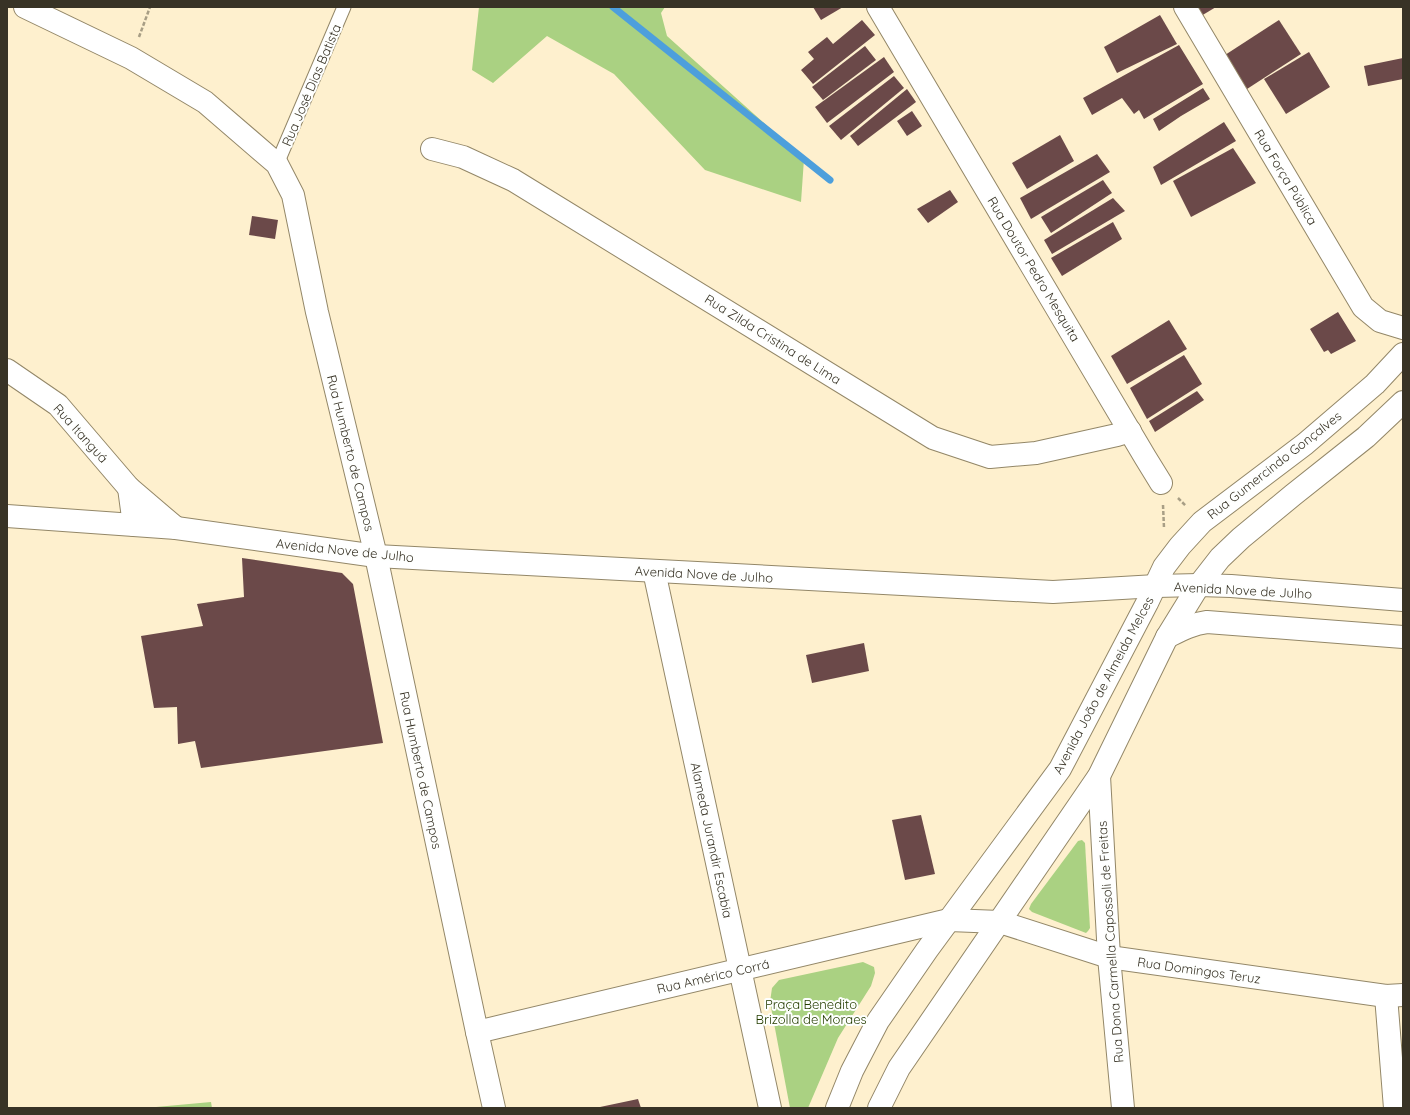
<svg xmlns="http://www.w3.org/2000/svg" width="1410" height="1115" font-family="Quicksand,sans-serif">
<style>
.green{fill:#aad182}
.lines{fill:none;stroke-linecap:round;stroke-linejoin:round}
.stream{stroke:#4d9fdc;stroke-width:7}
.building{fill:#6b4949}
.lane-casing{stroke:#938768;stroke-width:15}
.street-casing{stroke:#938768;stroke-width:24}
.secondary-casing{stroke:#938768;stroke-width:24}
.path{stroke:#a89e85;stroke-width:2.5;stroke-dasharray:4 2;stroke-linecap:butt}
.lane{stroke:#fff;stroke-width:13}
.street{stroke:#fff;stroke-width:22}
.secondary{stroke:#fff;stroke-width:22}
.labels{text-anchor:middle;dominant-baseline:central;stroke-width:4;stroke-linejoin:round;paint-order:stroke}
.street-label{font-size:13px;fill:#383326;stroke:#fefffe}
.park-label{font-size:13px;fill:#253d00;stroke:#fefffe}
</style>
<rect width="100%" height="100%" fill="#fef0ce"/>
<!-- green -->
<g class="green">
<path d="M479,7h186l-4,6 6,23 137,123 -3,43 -96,-32 -91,-96 -67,-38 -54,47 -21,-13z"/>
<path d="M1082,840l3,3 5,85 -2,3 -2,2 -54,-21 -3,-3 2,-5 47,-63z"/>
<path d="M863,962l11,5 1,6 -4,13 -33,52 -30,70h-18l-20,-106 2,-14 7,-8z"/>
<path d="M211,1102l1,6h-67z"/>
</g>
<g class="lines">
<!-- stream -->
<path class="stream" d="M613,7l217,173"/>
</g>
<!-- building -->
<g class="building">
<path d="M813,7h30l-22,13z"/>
<path d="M1195,7h21l-15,9z"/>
<path d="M1160,15l17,29 -60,29 -13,-26z"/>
<path d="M862,20l13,15 -62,49 -12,-14 13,-11 -6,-7 19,-15 6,7z"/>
<path d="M1279,20l22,34 -54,35 -22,-34z"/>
<path d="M1179,45l24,39 -59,35 -5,-9 -5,4 -12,-16 -30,17 -9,-17z"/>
<path d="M865,46l11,14 -53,40 -11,-13z"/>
<path d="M1309,52l21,35 -44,27 -22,-35z"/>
<path d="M884,57l10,15 -67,51 -12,-16z"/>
<path d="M1403,58v21l-35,7 -4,-20z"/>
<path d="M894,76l10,12 -63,52 -12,-14z"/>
<path d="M1203,88l7,11 -29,17 -22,15 -6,-12z"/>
<path d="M907,89l9,13 -58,44 -8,-10z"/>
<path d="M912,111l10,15 -15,10 -10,-15z"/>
<path d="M1224,122l12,19 -75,44 -8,-18z"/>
<path d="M1060,135l14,26 -47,28 -15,-26z"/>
<path d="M1233,148l23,35 -65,34 -18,-36z"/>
<path d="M1097,154l13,18 -79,47 -11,-21z"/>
<path d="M1103,180l9,13 -61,40 -10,-16z"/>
<path d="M950,190l8,12 -30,21 -11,-14z"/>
<path d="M1113,198l12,13 -73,43 -8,-14z"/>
<path d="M252,216l26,4 -3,19 -26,-4z"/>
<path d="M1113,222l9,17 -60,37 -11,-18z"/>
<path d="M1338,312l18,29 -25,13 -3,-4 -4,2 -14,-23z"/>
<path d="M1169,320l18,29 -60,35 -16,-28z"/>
<path d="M1184,355l18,29 -55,35 -17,-31z"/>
<path d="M1197,391l7,9 -49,32 -6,-11z"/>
<path d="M242,558l100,15 11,11 30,159 -182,25 -6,-27 -17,3 -1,-37 -23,1 -13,-72 62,-10 -6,-22 47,-7z"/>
<path d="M864,643l5,28 -57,12 -6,-28z"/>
<path d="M921,815l14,59 -30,6 -13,-60z"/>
<path d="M638,1099l3,9h-41v-1z"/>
</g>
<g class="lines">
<defs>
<path id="lane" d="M277,164l67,-157"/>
<g id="street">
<path d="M25,7l106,51 74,44 72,62 16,31 24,117 59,244 101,476 17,76"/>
<path d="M878,7l267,450 16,26"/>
<path d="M1185,7l178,300 17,14 23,7"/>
<path d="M432,149l31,8 50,23 420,258 57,19 46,-4 81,-18 13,-4"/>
<path d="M7,370l51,35 71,83"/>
<path d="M7,516l169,12 200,28 677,36 103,-6 43,-1 32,1 172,14"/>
<path d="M134,525l-5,-37 47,40"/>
<path d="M654,571l116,537"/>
<path d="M1167,637c14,-7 25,-13 40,-15l196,15"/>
<path d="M1099,776l10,181 14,151"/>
<path d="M1386,996l9,112"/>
<path d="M477,1032l472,-112 51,2 109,35 277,39 17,-1"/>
</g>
<g id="secondary">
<path d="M837,1108l15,-37 26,-50 49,-71 133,-181 87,-166 17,-36 16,-21 22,-24 103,-78 70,-60 28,-30"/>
<path d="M879,1108l20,-40 200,-292 68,-139 32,-52 21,-27 21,-20 52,-43 73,-58 37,-35"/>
</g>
</defs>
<!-- lane casing -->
<use href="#lane" class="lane-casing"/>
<!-- street casing -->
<use href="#street" class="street-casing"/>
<!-- secondary casing -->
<use href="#secondary" class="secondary-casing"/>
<!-- path -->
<g class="path">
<path d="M139,37l11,-30"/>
<path d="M1178,498l8,8"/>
<path d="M1163,505l1,23"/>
</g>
<!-- lane -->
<use href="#lane" class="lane"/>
<!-- street -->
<use href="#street" class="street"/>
<!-- secondary -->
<use href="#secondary" class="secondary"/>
</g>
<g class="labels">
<!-- street labels -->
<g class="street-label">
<text transform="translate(311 85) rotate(-67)">Rua José Dias Batista</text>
<text transform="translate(1286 177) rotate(59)">Rua Força Pública</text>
<text transform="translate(1034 269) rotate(59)">Rua Doutor Pedro Mesquita</text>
<text transform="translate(773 339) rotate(32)">Rua Zilda Cristina de Lima</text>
<text transform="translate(81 433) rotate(48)">Rua Itanguá</text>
<text transform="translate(351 453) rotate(76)">Rua Humberto de Campos</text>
<text transform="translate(1274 465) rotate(-38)">Rua Gumercindo Gonçalves</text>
<text transform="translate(345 550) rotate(6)">Avenida Nove de Julho</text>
<text transform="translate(704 574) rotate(3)">Avenida Nove de Julho</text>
<text transform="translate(1243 590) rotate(3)">Avenida Nove de Julho</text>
<text transform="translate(1103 685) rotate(-62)">Avenida João de Almeida Melces</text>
<text transform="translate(421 770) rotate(78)">Rua Humberto de Campos</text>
<text transform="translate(712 840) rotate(78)">Alameda Jurandir Escabia</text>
<text transform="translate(1110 942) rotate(-94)">Rua Dona Carmella Capossoli de Freitas</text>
<text transform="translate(1199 970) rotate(8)">Rua Domingos Teruz</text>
<text transform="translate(713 976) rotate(-13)">Rua Américo Corrá</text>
</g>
<!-- park labels -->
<g class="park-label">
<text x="811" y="1004">Praça Benedito<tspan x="811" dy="15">Brizolla de Moraes</tspan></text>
</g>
</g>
<!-- border -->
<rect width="1410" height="1115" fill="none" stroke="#383326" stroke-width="16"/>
</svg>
